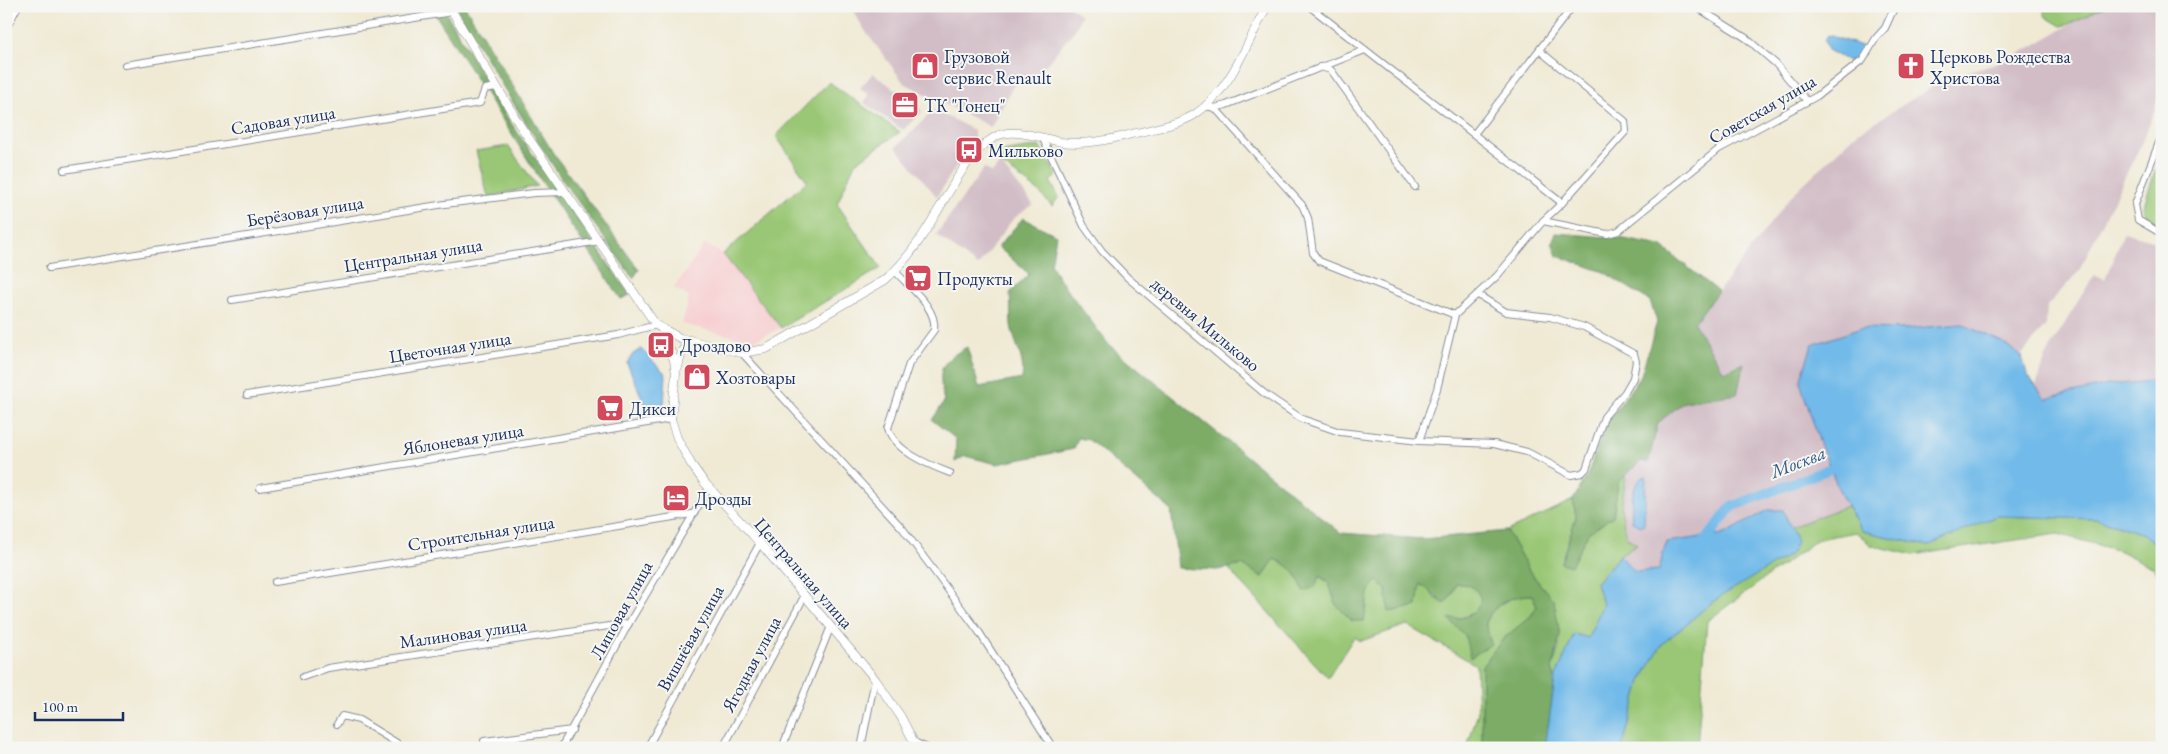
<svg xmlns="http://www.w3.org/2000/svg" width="2168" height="754" font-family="'EB Garamond',serif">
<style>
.built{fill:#f7cfd1}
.industrial{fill:#d2bdc6}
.green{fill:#9ac775;stroke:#5a7b6a}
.forest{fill:#7bac66;stroke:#4b6e62}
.water{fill:#71bae9;stroke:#4674a4}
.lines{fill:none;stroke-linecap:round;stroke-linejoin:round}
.river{stroke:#71bae9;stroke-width:10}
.minor-casing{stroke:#868c99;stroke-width:8}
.tertiary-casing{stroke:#868c99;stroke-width:9}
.minor{stroke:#fff;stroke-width:6}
.tertiary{stroke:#fff;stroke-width:8}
.labels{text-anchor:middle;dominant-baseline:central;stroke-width:4;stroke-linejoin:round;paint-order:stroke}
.poi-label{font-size:18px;fill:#1b2f5e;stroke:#f6f6f2;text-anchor:start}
.street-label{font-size:18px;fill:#1b2f5e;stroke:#f6f6f2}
.water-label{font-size:19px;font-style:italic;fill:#355988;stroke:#f6f6f2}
</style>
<rect width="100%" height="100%" fill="#f6f6f2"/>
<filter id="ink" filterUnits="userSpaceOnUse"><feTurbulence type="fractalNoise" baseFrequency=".02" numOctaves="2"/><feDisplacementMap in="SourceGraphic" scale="10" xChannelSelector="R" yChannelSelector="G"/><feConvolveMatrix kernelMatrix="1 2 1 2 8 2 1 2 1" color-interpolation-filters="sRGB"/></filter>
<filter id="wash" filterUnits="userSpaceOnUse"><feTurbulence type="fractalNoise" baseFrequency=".0096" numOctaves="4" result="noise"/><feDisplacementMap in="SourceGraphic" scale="20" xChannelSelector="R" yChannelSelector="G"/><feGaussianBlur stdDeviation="1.12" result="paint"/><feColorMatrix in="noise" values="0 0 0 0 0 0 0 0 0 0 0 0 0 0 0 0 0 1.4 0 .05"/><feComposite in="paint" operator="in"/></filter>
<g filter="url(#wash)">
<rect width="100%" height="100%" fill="#f0ead4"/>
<!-- built -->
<path class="built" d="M705,244l18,10 58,74 -29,13 -70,-17 7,-27 -15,-9z"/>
<!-- industrial -->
<g class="industrial">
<path d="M850,6h219l12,9 -6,15 -42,50 -18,3 -24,44 -87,-44 -38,-51z"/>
<path d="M2108,6h54v82l-17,48 -66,135 -32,35 -1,19 -25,31 -19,-14 -97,-13 -44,-1 -42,113 28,65 -56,21 -8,-17h-15l-43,24 -59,8 -7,28 -24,2 -14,-17 15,-10 -10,-8 -5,-28 5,-34 15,-14 7,1 10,-39 26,-21 53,-8 6,-31 -19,9 -30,-49 98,-128 65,-62 90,-55 65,-20 76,-44z"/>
<path d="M873,73l47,35 1,5 -18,17 -39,-27 5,-8 -9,-7z"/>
<path d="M934,110l40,20v7l-37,60 -41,-50z"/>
<path d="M1000,163l33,41 -20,15 -35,47 -42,-31 48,-67 8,5z"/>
<path d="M2124,232l38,11v120h-6l2,13 -7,5 -43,4 -63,14 -9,-13 12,-35 46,-76 11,4z"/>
</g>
<!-- green -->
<g class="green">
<path d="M2042,6h66c-17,4 -30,17 -47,20l-15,-9z"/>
<path d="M829,82l71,50 -45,31 -18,41 44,64 -100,60 -58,-74 84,-73 -31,-45z"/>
<path d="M508,146l29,40 -49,11 -12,-46z"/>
<path d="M1039,146l18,30 -7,5 9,16 -7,9 -15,-16 -37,-27 -5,-10z"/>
<path d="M2162,150v77l-16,-10 -3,-9z"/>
<path d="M1626,475l-5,34 5,28 11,7 -17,11 -24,28 7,21 -15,34 -14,-4 -19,45 -3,-10 7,-23 -5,-45 -24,-29 -23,-41 66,-31 3,17 -15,45 10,3 17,-32 25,-17 5,-33z"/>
<path d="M1847,506l15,25 65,15 70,-30 100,3 47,15 18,15v32l-8,-13 -34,-17 -62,-17 -145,21 -42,-10 -15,-13 -38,7 -111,82 -10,127h-75l19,-67 21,-37 53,-44 82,-59 -6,-14z"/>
<path d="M1274,559c13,5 19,9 26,21l19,-4 10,7 7,22 16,16 15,-12c-1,-14 1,-21 12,-29l7,10 3,22 28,-6 2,-22 10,5 6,10 17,-5 4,-11c14,1 20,3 25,17 -7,16 -15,18 -32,19l42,25 -6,-22c10,-18 26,-27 47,-27l5,11 -6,10 -28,23 -7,9 -14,33v67h-15l11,-36 -2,-47 -69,-40 -46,16 -7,-4 -26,41 -100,-110 14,-3 21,12z"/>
</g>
<!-- forest -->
<g class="forest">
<path d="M430,6h12l67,114 121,175 -9,4 -79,-117z"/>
<path d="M455,6h10l88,147 86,117 -6,8 -72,-100 -51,-80z"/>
<path d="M1023,218l33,17 -5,30 14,22 44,58 232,188 82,6 84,-8 23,41 24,29 6,34 -8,34 3,10 -10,69h-63v-82l21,-27 28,-23 6,-10 -5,-11c-21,0 -38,9 -47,27l6,22 -21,14 -5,-23 -17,-16c17,-1 26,-2 33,-19 -5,-14 -11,-16 -25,-16l-4,10 -7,10c-11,-6 -14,-14 -25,-20l-3,22 -28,6 -3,-22 -8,-10c-14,11 -10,24 -14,41h-12l-16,-16 -7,-22 -9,-7 -5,11 -12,4c-5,-17 -12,-26 -29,-32l-11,18 -21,-12 -25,5 -39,-2 -7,-58 -82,-70 -11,-2 -4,11 -77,15 -32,-8 -10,6 1,-23 -24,-19 12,-18c-6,-32 -6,-39 23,-55l12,40 43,-8c4,-19 -8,-36 -11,-54 -1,-10 0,-21 -1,-32l19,-19 -31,-27z"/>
<path d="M1556,233l63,5 42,8 57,45 -24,32 30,49 20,-9 -7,31 -53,8 -14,11 -12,10 -10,39 -7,-1 -23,22 -5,33 -25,17 -17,33 -10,-3 15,-46 -3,-17 14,-24 19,-52 35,-49 16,-53 -7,-21 -46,-29 -47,-16 -5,-14z"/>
</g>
<!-- water -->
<g class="water">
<path d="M1828,35l37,12 -15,15 -22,-12 -4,-10z"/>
<path d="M1962,324l40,18 19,14 6,18 18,25 63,-14 43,-4 7,-5 -2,-13h6v186l-18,-15 -47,-15 -100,-3 -69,30 -66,-15 -20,-34 -23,-56 -19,-59 12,-37 49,-17 44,1z"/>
<path d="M641,349l25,25 -2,29 -3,5 -16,-3 -18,-42 6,-9z"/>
<path d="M1646,476l-2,48 -4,2 -8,-4c-1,-14 -2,-41 14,-46z"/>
<path d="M1768,510h15l14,31 -6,13 -76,46 -53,44 -21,37 -19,67h-77l10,-69 19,-45 14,4 15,-34 -7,-21 24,-28 15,17 24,-2 7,-28 59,-8z"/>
</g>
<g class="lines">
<!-- river -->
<path class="river" d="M1702,546l29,-39 111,-43"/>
</g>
</g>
<g filter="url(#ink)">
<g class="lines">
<defs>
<g id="minor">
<path d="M1309,6l253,197"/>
<path d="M1695,6l51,32 30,26 31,37"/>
<path d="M6,29l12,-23"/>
<path d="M1540,51l85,70 1,10 -64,72 -19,18"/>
<path d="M125,65l327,-53"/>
<path d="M1320,67l11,3 84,117"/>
<path d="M1205,106l10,2 11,-3 139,-55"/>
<path d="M1215,108l87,97 6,13 5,35 6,8 136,54"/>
<path d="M1474,134l99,-128"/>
<path d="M2162,135l-27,69 3,16 24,14"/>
<path d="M1043,139l41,87 18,25 26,27 137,116 37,25 38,13 79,9 75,3 33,8 44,23 11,-2 4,-4 18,-52 21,-25 8,-14 3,-17 -2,-7 -50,-27 -34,-10 -44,-5 -28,-17"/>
<path d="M64,170l416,-67 5,-14 11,-2"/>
<path d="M49,268l396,-64 89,-11 32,-1"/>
<path d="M895,271c13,15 43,37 39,59l-25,34 -21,64c6,23 41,37 62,45"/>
<path d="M232,300l368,-59"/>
<path d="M742,353l161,176 76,103 74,116"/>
<path d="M247,395l371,-60 38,-10"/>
<path d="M1419,441l18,-52 18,-74 42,-39 46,-55 64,13 11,-3 101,-82 98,-53 46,-36 13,-22 9,-10 10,-22"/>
<path d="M260,488l411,-69"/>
<path d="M275,582l417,-68"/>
<path d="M303,677l25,-9 301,-45"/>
<path d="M337,724l5,-8 17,4 46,28"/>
<path d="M484,741l88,-11"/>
<path d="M916,743l11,5"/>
<path d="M561,748l68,-125 80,-135"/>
<path d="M647,748l113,-205"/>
<path d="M723,748l82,-153"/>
<path d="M782,748l49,-122"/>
<path d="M861,748l14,-69"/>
</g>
<g id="tertiary">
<path d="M449,6l70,118 137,201 24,13 62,15 24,-4 119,-69c30,-26 48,-62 68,-95 11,-18 23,-37 42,-48 17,-11 48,2 66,5 25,3 48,-2 71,-8 20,-5 45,-9 62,-19 36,-23 53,-72 73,-109"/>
<path d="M662,330l12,30 2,14 -5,45 6,19 14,26 13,18 56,61 115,136 26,38 16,31"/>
<path d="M678,367l4,-16 8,-11"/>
</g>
</defs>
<!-- minor casing -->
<use href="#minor" class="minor-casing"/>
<!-- tertiary casing -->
<use href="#tertiary" class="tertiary-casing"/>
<!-- minor -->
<use href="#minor" class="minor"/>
<!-- tertiary -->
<use href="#tertiary" class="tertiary"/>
</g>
</g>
<!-- icons -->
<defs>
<symbol id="shop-square" viewBox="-11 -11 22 22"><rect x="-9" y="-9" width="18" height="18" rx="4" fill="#d1495b" stroke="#f6f6f2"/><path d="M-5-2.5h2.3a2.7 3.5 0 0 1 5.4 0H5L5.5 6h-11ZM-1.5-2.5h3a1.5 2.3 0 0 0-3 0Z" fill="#fff"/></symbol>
<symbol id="church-square" viewBox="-11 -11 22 22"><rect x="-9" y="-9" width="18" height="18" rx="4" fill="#d1495b" stroke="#f6f6f2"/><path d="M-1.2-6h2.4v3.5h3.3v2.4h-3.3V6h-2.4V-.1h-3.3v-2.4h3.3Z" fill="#fff"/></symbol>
<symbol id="office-square" viewBox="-11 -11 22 22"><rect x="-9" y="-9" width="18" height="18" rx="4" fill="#d1495b" stroke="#f6f6f2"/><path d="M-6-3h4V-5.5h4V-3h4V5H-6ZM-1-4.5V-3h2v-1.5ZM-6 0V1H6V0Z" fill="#fff"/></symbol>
<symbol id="bus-square" viewBox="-11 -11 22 22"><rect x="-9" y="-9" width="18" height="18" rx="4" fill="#d1495b" stroke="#f6f6f2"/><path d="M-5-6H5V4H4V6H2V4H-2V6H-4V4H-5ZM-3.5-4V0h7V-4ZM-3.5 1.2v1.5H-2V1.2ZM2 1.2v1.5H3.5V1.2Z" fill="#fff"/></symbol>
<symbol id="supermarket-square" viewBox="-11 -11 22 22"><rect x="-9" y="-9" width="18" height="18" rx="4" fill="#d1495b" stroke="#f6f6f2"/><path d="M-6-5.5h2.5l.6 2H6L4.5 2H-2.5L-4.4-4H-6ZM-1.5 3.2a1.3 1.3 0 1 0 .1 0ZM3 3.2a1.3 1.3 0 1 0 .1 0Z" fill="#fff"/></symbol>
<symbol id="hotel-square" viewBox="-11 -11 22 22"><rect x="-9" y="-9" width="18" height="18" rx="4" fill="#d1495b" stroke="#f6f6f2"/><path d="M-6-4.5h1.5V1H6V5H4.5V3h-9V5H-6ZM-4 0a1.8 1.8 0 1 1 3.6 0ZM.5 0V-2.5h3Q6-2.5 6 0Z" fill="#fff"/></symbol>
</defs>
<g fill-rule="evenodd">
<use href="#shop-square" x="909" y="50" width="32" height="32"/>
<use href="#church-square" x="1895" y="50" width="32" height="32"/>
<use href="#office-square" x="889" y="89" width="32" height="32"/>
<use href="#bus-square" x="953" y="134" width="32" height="32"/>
<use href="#supermarket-square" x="902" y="262" width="32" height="32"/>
<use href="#bus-square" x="645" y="329" width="32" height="32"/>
<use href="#shop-square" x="681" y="361" width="32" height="32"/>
<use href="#supermarket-square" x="594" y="392" width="32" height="32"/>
<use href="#hotel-square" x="660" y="482" width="32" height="32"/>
</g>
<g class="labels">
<!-- poi labels -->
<g class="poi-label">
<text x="944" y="56">Грузовой<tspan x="944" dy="21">сервис Renault</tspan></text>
<text x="1930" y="56">Церковь Рождества<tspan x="1930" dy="21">Христова</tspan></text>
<text x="924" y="105">ТК "Гонец"</text>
<text x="988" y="150">Мильково</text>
<text x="937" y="278">Продукты</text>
<text x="680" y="345">Дроздово</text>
<text x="716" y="377">Хозтовары</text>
<text x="629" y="408">Дикси</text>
<text x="695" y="498">Дрозды</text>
</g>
<!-- street labels -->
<g class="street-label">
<text transform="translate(1762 109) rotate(-30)">Советская улица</text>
<text transform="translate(283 120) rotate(-9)">Садовая улица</text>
<text transform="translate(305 211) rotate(-9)">Берёзовая улица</text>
<text transform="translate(413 255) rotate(-9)">Центральная улица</text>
<text transform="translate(1206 324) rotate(40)">деревня Мильково</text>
<text transform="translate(450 347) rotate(-9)">Цветочная улица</text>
<text transform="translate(463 439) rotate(-9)">Яблоневая улица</text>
<text transform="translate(481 533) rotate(-9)">Строительная улица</text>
<text transform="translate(804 573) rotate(49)">Центральная улица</text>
<text transform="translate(621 610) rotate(-61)">Липовая улица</text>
<text transform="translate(463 633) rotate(-8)">Малиновая улица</text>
<text transform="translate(690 638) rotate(-61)">Вишнёвая улица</text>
<text transform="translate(751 664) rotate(-62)">Ягодная улица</text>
</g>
<!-- water labels -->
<g class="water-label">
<text transform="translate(1798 462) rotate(-21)">Москва</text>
</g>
</g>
<!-- margin -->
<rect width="2168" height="754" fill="none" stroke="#f6f6f2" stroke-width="25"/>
<!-- scale -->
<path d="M35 712v8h88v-8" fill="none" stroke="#1b2f5e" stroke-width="2.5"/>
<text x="42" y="712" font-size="15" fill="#1b2f5e" stroke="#f6f6f2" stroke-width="4" paint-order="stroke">100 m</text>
</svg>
